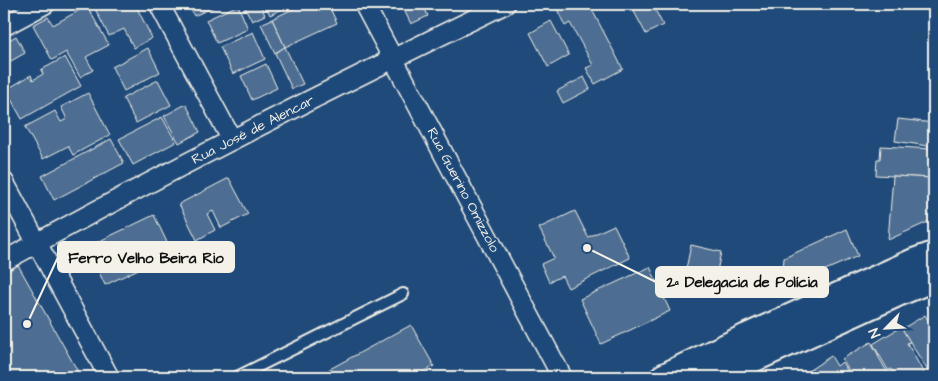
<svg xmlns="http://www.w3.org/2000/svg" width="938" height="381" font-family="'Architects Daughter',sans-serif">
<style>
.building{fill:#4d6e92;stroke:#f4f1e8}
.lines{fill:none;stroke-linecap:round;stroke-linejoin:round}
.lane-casing{stroke:#f4f1e8;stroke-width:14}
.street-casing{stroke:#f4f1e8;stroke-width:22}
.secondary-casing{stroke:#f4f1e8;stroke-width:30}
.lane{stroke:#1f4a7a;stroke-width:10}
.street{stroke:#1f4a7a;stroke-width:19}
.secondary{stroke:#1f4a7a;stroke-width:26}
.labels{text-anchor:middle;dominant-baseline:central;stroke-width:4;stroke-linejoin:round;paint-order:stroke}
.street-label{font-size:14px;fill:#f4f1e8;stroke:#1f4a7a}
.leader{fill:none;stroke:#f4f1e8;stroke-width:2}
.callout-dot{fill:#f4f1e8;stroke:#1f4a7a;stroke-width:2}
.callout{fill:#f4f1e8;stroke:#f4f1e8;stroke-width:2}
.callout-label{font-size:15px;text-anchor:middle;font-weight:bold;fill:#111}
</style>
<rect width="100%" height="100%" fill="#1f4a7a"/>
<filter id="ink" filterUnits="userSpaceOnUse"><feTurbulence type="fractalNoise" baseFrequency=".02" numOctaves="2"/><feDisplacementMap in="SourceGraphic" scale="10" xChannelSelector="R" yChannelSelector="G"/><feConvolveMatrix kernelMatrix="1 2 1 2 8 2 1 2 1" color-interpolation-filters="sRGB"/></filter>
<g filter="url(#ink)">
<!-- building -->
<g class="building">
<path d="M100,4h35l17,34 -18,10 -10,-19 -15,7 -15,-29z"/>
<path d="M188,4h32l-26,12z"/>
<path d="M243,4h17l5,11 -13,6z"/>
<path d="M265,4h28l-23,11z"/>
<path d="M303,4h25l9,19 -52,24 -13,-28z"/>
<path d="M401,4h28l2,2 -6,3 3,7 -17,8z"/>
<path d="M566,4h23l34,65 -28,15 -9,-16 7,-3 -23,-42 -5,3 -8,-17z"/>
<path d="M630,4h22l11,21 -17,9z"/>
<path d="M238,5l10,24 -31,14 -11,-23z"/>
<path d="M87,6l22,39 -23,12 7,13 -13,7 -14,-25 -14,8 -19,-35 15,-8 5,8z"/>
<path d="M272,19l13,28 -10,6 -14,-29z"/>
<path d="M551,21l18,34 -21,12 -18,-34z"/>
<path d="M253,32l12,27 -32,15 -13,-27z"/>
<path d="M16,36l9,17 -21,12v-22z"/>
<path d="M285,47l18,37 -11,5 -17,-36z"/>
<path d="M148,48l12,24 -36,19 -12,-24z"/>
<path d="M65,57l16,29 -59,33 -16,-29 25,-15 2,5 10,-6 -2,-4z"/>
<path d="M266,64l11,24 -25,12 -11,-24z"/>
<path d="M584,77l6,12 -27,14 -6,-12z"/>
<path d="M158,80l13,25 -35,18 -13,-25z"/>
<path d="M88,93l22,42 -37,20 -5,-9 -25,13 -18,-32 30,-16 6,11 6,-3 -6,-12z"/>
<path d="M186,104l14,28 -21,11 -15,-27z"/>
<path d="M162,117l14,25 -43,23 -14,-26z"/>
<path d="M898,119l36,4v24l-39,-6z"/>
<path d="M111,139l13,24 -70,37 -12,-24z"/>
<path d="M881,146l51,3 -2,29 -54,-3 1,-16h3z"/>
<path d="M893,176l39,2 -3,12 5,1v10l-4,20 -42,19z"/>
<path d="M229,178l19,36 -27,14 -8,-17 -6,3 8,16 -18,10 -18,-36z"/>
<path d="M575,211l13,26 26,-12 16,33 -62,30 -6,-12 -13,6 -8,-18 13,-6 -15,-30z"/>
<path d="M154,215l18,38 -67,32 -18,-38z"/>
<path d="M847,229l11,27 -77,33 3,-31z"/>
<path d="M691,245l30,7 -6,29 -30,-7z"/>
<path d="M17,263l64,114h-77v-106z"/>
<path d="M650,267l20,44 -69,33 -21,-45z"/>
<path d="M934,303v17l-7,-14z"/>
<path d="M925,315l9,15v37l-6,4 -26,-42z"/>
<path d="M411,325l23,41 -20,11h-99z"/>
<path d="M901,327l9,15 -3,1 19,34h-30l-5,-8 -3,1 -15,-26z"/>
<path d="M871,342l8,14h-1l12,21h-33l-2,-3 -3,2 -10,-17z"/>
<path d="M831,356l6,10 5,-4 9,15h-52z"/>
</g>
<g class="lines">
<defs>
<path id="lane" d="M237,377l166,-83"/>
<g id="street">
<path d="M159,4l73,136"/>
<path d="M364,4l198,373"/>
<path d="M4,26l41,-22"/>
<path d="M4,182l105,195"/>
<path d="M4,261c164,-91 332,-175 501,-257"/>
</g>
<g id="secondary">
<path d="M664,377l83,-40 167,-75 20,-7"/>
<path d="M713,377l189,-86 32,-13"/>
</g>
</defs>
<!-- lane casing -->
<use href="#lane" class="lane-casing"/>
<!-- street casing -->
<use href="#street" class="street-casing"/>
<!-- secondary casing -->
<use href="#secondary" class="secondary-casing"/>
<!-- lane -->
<use href="#lane" class="lane"/>
<!-- street -->
<use href="#street" class="street"/>
<!-- secondary -->
<use href="#secondary" class="secondary"/>
</g>
</g>
<g class="labels">
<!-- street labels -->
<g class="street-label">
<text transform="translate(253 130) rotate(-27)">Rua José de Alencar</text>
<text transform="translate(463 190) rotate(62)">Rua Guerino Omizzolo</text>
</g>
</g>
<!-- callouts -->
<path class="leader" d="M27 324L58 257M587 248L656 282"/>
<g class="callout-dot">
<circle cx="27" cy="324" r="5"/>
<circle cx="587" cy="248" r="5"/>
</g>
<g class="callout">
<rect x="58" y="242" width="176" height="30" rx="5"/>
<rect x="656" y="267" width="172" height="30" rx="5"/>
</g>
<g class="callout-label">
<text x="146" y="263">Ferro Velho Beira Rio</text>
<text x="742" y="287">2ª Delegacia de Polícia</text>
</g>
<!-- margin -->
<rect width="938" height="381" fill="none" stroke="#1f4a7a" stroke-width="20"/>
<rect x="10" y="10" width="918" height="361" fill="none" stroke="#f4f1e8" stroke-width="2" filter="url(#ink)"/>
<!-- north arrow -->
<g transform="translate(886 328) rotate(246)" stroke="#1f4a7a" stroke-width="4" paint-order="stroke">
<path d="M0-4L9 19L0 12L-9 19Z" fill="#f4f1e8"/>
<text y="-8" font-size="14" font-weight="bold" text-anchor="middle" fill="#f4f1e8">N</text>
</g>
</svg>
